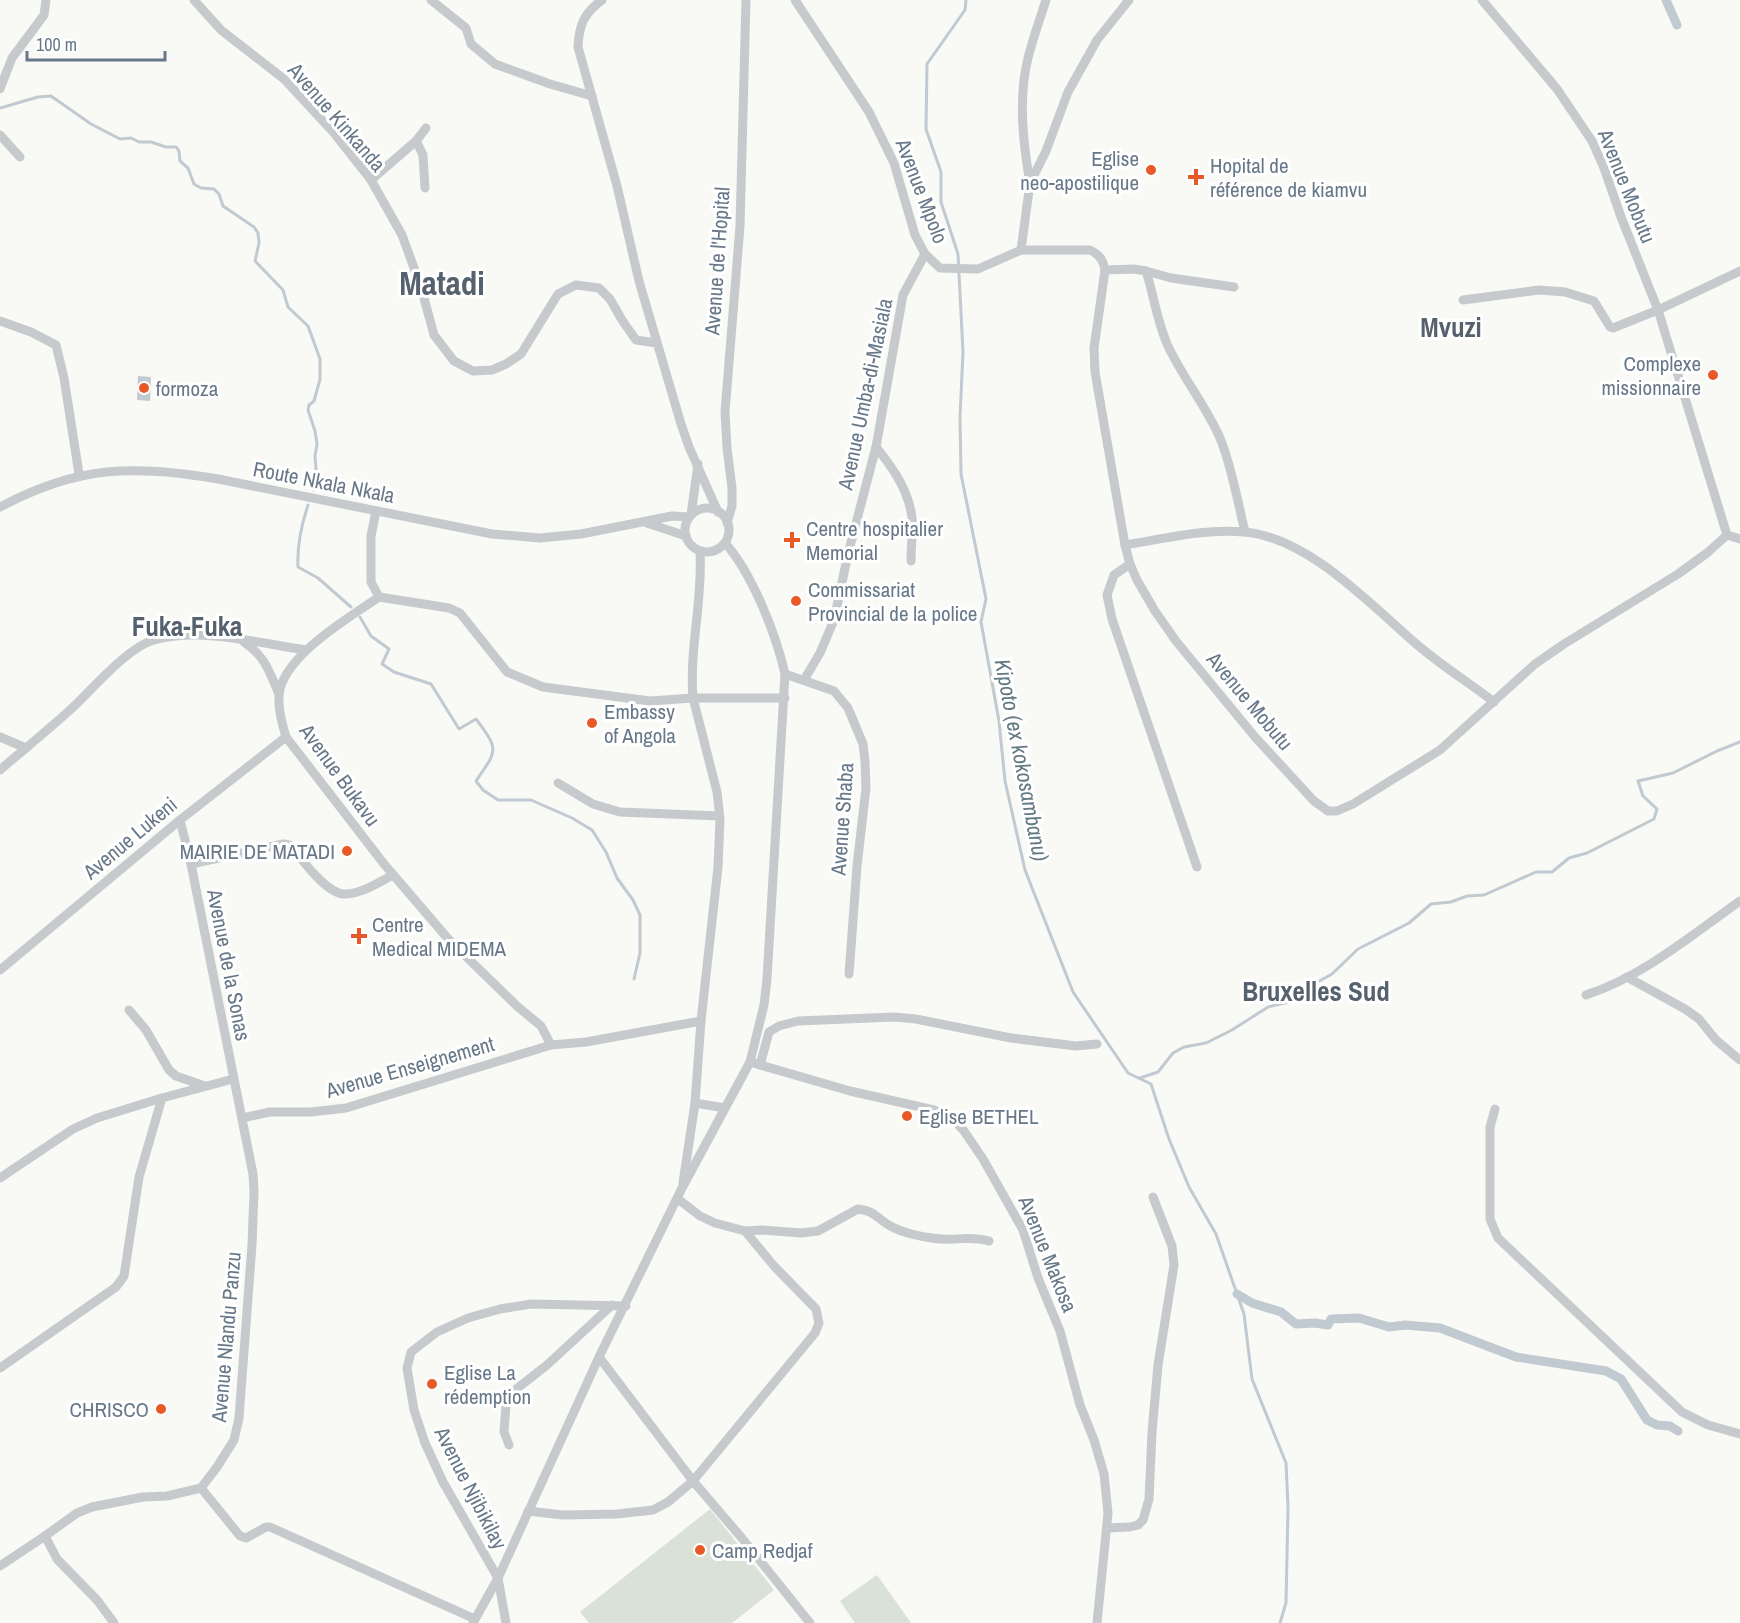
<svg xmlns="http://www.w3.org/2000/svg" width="1740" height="1623" font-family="'Archivo Narrow',sans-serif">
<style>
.green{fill:#dae1d7}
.water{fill:#c1cad0}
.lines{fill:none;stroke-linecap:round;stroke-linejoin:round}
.stream{stroke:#c1cad0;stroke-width:3}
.canal{stroke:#c1cad0;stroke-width:9}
.street{stroke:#c6cacd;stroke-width:9}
.poi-dot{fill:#e85927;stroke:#fff;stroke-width:2}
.labels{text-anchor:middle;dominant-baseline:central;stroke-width:6;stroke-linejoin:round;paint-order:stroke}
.street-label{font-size:21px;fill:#677888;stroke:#fff}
.poi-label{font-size:21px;fill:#677888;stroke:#fff;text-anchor:start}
.water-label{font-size:22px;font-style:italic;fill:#637983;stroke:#fff}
.district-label{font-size:27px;font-weight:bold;fill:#55626d;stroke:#fff}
.town-label{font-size:33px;font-weight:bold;fill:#55626d;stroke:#fff}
</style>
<rect width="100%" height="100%" fill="#f9f9f6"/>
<!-- green -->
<g class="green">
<path d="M710,1509l64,81 -42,33h-143l-9,-11z"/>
<path d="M877,1575l34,48h-56l-15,-22z"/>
</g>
<!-- water -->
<path class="water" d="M138,376l13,1 -1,24 -13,-1z"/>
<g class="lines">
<!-- stream -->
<g class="stream">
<path d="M966,0l-1,10 -38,54 -1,65 15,43v30l17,52 5,98 -3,65 1,57 25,125 -5,23 18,99 6,60 20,89 48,122 55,81 23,11 18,55 20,48 27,47 28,80 8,65 34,84 2,44 -2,96 -6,20"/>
<path d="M0,108l38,-11 13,-1 40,28 29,15 11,-1 8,4h12l15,5h10l3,4 1,10 8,7 6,16 7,4 13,1 5,5 4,12 31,21 4,6 1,10 -4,18 28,29 5,17 20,19 12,33v20l-6,22 -5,4 -1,5 7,21 2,13 -2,12 2,25 -3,9"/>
<path d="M308,505c-7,21 -11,40 -10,62l20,11 33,29"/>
<path d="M360,617l11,19 18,13 -7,15 12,8 37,12 28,45 17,-10c24,32 21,31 0,62l7,9 15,10h33l41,18 20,12 14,22 11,26 16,22 7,15v38l-6,26"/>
<path d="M1140,1078l18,-6 15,-19 11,-6 22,-4 26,-13 36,-23 21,-5 14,-12 29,-16 26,-25 51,-26 22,-19 20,-2 16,-6 17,-1 52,-23h16l17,-14 18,-5 67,-34 3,-10 -14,-13 -5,-15 35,-8 44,-22 23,-9"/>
</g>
<!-- canal -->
<g class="canal">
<path d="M1666,0l11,25"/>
<path d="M1237,1294l15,9 29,9 15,12 19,-1 13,2 3,-6 28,-1 30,9 16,-2 35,3 76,29 90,14 15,8 26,41 10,5 13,1 8,5"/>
</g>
<!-- street -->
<g class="street">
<path d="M194,0l27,30 63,49 50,54 37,47 31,55 19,52 13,48 20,26 19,10 19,-1 14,-6 15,-10 37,-60 18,-9 23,3 11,11 12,21 14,20 21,3"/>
<path d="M431,0l35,28 5,16 24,20 55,20 42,12"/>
<path d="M602,0c-18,13 -23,25 -24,47l39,139 22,95 42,143 8,23 29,65"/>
<path d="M795,0l74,112 25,51 21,72 10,19 15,14 38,1 43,-19h69c10,5 13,10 15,20l-11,78 1,24 30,173 5,19 7,16 18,31 21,30 79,96 59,64 14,10h9l16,-7 87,-54 95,-86 29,-20 114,-70 29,-21 20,-18"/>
<path d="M0,89l12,-31 32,-43 2,-15"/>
<path d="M0,135l20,22"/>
<path d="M416,141l7,14 2,33"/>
<path d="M371,180l45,-39 10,-13"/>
<path d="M1030,183c-7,-40 -12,-85 -2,-125 5,-20 12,-39 18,-58"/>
<path d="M1021,250l9,-67 16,-32 22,-59 29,-52 32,-40"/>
<path d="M1105,270l29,-1 12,2c8,25 11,51 22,75 15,32 38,60 52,92 11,26 18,65 25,94"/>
<path d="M1146,271l25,7 63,9"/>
<path d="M1463,300l76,-10 26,2 29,9 16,26 3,1 45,-18 -37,-93 -17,-49 -12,-27 -35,-52 -75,-89"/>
<path d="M0,321l31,11 25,13 8,33 15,96"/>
<path d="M876,447c17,21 33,44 36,71 1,14 -1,29 -1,43"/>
<path d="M0,507c79,-42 132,-42 218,-28l274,55 48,4 41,-4 91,-18 17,1"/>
<circle cx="707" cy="530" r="22"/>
<path d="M376,511l-5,25v46l8,15"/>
<path d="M691,515l7,-51"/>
<path d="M647,523l39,13"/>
<path d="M727,523l5,-17v-18l-5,-40 -2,-36 15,-186 6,-226"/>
<path d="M1727,535l-69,-225 82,-39"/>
<path d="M1727,535l13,4"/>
<path d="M1125,545c38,-6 80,-17 119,-13 63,5 124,70 170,110 25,22 54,40 80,60"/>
<path d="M1130,564l-16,11 -7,20 5,24 85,248"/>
<path d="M244,642c21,14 25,29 35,52"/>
<path d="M785,674l49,17 14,17 15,36 2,17 1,27 -9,78 -8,108"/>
<path d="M804,680l16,-27 14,-33 14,-66 28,-107 27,-152 22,-41"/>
<path d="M0,737l26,11"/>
<path d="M0,770c23,-20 47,-39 70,-60 22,-20 56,-62 84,-70 46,-13 105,3 151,10"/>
<path d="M558,783l35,21 27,8 99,4"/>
<path d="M191,864l92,-20c10,0 12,6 17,13 8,11 31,39 46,37 17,-1 33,-12 47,-19"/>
<path d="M0,970l180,-150 106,-83"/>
<path d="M1627,977l58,32 14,10 17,21 24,20"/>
<path d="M1586,995c56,-18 106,-60 154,-94"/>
<path d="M129,1010l17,20 23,40 7,6 29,10"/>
<path d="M551,1045l-10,-19 -23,-19 -68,-66 -66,-77 -98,-127c-4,-13 -8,-27 -7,-41 2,-39 71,-79 100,-99l70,11 11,5 47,59 36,15 107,14 43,-3h92"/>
<path d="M750,1062l100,29 84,19 17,7 13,14 19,28 40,71 15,48 22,53 20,74 14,35 10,34 4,39 -11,110"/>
<path d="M760,1065l9,-33 10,-6 19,-5 96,-4 22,2 95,19 65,8 21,-2"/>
<path d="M695,1103l30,5"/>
<path d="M1495,1109l-5,18v92l8,19 184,174 26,13 32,9"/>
<path d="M242,1118l28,-6h41l35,-4 205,-63 35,-3 115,-21"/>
<path d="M0,1178l73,-49 24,-11 65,-20 71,-19"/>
<path d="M683,1183l12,-80 6,-82 17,-154 2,-48 -3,-27 -24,-94c-4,-50 10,-97 7,-147"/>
<path d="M678,1199l22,17 15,7 30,8 17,-1 39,3 17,-2 40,-22c16,2 17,7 29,15 12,8 31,12 45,14 21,4 35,-3 57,3"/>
<path d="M599,1357l94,124 48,56 69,86"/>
<path d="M0,1368l116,-81 8,-11 15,-99 23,-79"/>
<path d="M509,1445l-5,-13 2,-27 4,-11 37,-29 65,-60"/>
<path d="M201,1488l39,48 6,2 20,-11h4l205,92"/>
<path d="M528,1511l35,4 54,-1 36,-4 15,-8 25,-21 122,-148 4,-10 -3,-14 -42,-43 -29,-35"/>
<path d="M1107,1528l23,-1 8,-2 5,-5 6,-21 3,-67 6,-67 16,-100 -2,-19 -19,-49"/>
<path d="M0,1566l45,-30"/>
<path d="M114,1623l-17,-23 -40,-41 -12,-23 32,-23 15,-6 51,-10 24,-1 34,-8 16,-21 17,-27 5,-22 13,-173 2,-53 -1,-18 -62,-310 -11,-44"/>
<path d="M473,1623l25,-45 101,-221 83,-169 68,-126 14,-57 3,-26 18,-305c-9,-40 -33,-101 -60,-131"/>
<path d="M506,1623l-8,-45 -55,-96 -18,-39 -11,-33 -7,-42 4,-16 26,-20 31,-14 32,-9 31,-5 95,2"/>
</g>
</g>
<!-- markers -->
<g class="poi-dot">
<circle cx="1151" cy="170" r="6"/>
<path d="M1193 168h6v6h6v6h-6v6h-6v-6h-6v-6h6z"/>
<circle cx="1713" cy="375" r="6"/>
<circle cx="144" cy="388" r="6"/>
<path d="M789 531h6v6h6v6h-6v6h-6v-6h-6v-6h6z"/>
<circle cx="796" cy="601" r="6"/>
<circle cx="592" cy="723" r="6"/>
<circle cx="347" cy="851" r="6"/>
<path d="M356 927h6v6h6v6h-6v6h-6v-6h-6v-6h6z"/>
<circle cx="907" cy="1116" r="6"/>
<circle cx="432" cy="1384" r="6"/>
<circle cx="161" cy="1409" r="6"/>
<circle cx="700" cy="1550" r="6"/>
</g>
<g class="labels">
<!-- street labels -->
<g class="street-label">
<text transform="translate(337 117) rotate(49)">Avenue Kinkanda</text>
<text transform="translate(1627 186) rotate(68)">Avenue Mobutu</text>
<text transform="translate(922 191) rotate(69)">Avenue Mpolo</text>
<text transform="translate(717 261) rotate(-86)">Avenue de l'Hopital</text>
<text transform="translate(865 394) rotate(-78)">Avenue Umba-di-Masiala</text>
<text transform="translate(324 482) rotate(11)">Route Nkala Nkala</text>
<text transform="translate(1250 701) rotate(50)">Avenue Mobutu</text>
<text transform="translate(340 775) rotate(54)">Avenue Bukavu</text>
<text transform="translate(842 819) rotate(-86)">Avenue Shaba</text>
<text transform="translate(130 838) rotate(-40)">Avenue Lukeni</text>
<text transform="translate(229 965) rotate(79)">Avenue de la Sonas</text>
<text transform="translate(410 1067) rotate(-16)">Avenue Enseignement</text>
<text transform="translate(1048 1254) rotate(68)">Avenue Makosa</text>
<text transform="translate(226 1337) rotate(-85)">Avenue Nlandu Panzu</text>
<text transform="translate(471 1488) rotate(63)">Avenue Njibikilay</text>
</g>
<!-- poi labels -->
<g class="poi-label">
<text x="1139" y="158" text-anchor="end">Eglise<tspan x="1139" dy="24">neo-apostilique</tspan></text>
<text x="1210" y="165">Hopital de<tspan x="1210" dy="24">référence de kiamvu</tspan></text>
<text x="1701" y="363" text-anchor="end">Complexe<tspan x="1701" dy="24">missionnaire</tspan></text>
<text x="156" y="388">formoza</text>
<text x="806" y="528">Centre hospitalier<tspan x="806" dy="24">Memorial</tspan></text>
<text x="808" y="589">Commissariat<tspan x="808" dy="24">Provincial de la police</tspan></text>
<text x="604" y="711">Embassy<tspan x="604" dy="24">of Angola</tspan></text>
<text x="335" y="851" text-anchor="end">MAIRIE DE MATADI</text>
<text x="372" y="924">Centre<tspan x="372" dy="24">Medical MIDEMA</tspan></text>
<text x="919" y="1116">Eglise BETHEL</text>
<text x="444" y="1372">Eglise La<tspan x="444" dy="24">rédemption</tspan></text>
<text x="149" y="1409" text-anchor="end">CHRISCO</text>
<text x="712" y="1550">Camp Redjaf</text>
</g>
<!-- water labels -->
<g class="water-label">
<text transform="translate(1022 760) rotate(79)">Kipoto (ex kokosambanu)</text>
</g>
<!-- district labels -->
<g class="district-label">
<text x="1451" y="327">Mvuzi</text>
<text x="187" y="626">Fuka-Fuka</text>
<text x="1316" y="991">Bruxelles Sud</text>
</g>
<!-- town labels -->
<g class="town-label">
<text x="442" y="283">Matadi</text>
</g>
</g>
<!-- scale -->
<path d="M27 51v9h138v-9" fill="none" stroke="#677888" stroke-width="3"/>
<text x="36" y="51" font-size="18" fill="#677888" stroke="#ffffff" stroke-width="4.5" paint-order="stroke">100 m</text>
</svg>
